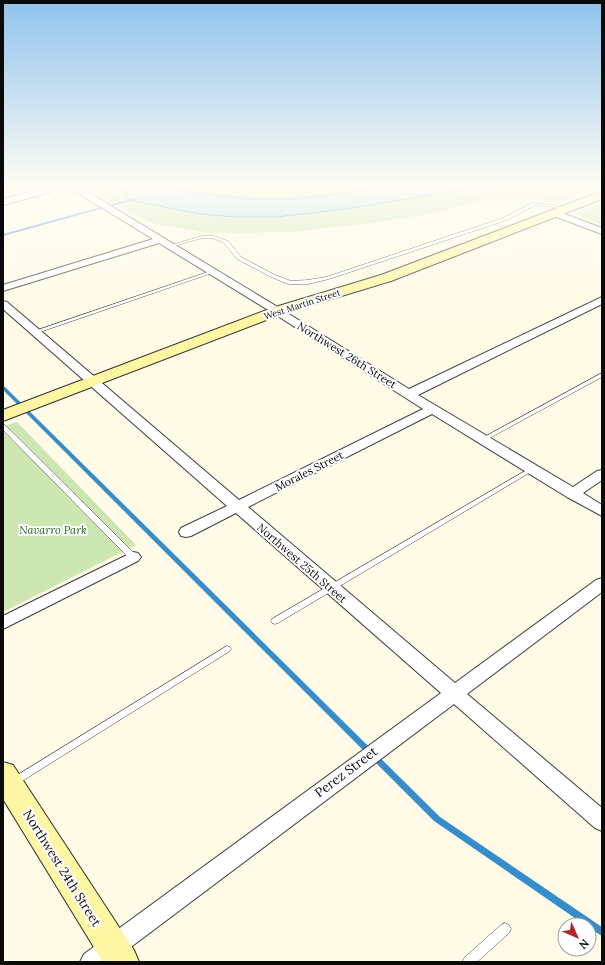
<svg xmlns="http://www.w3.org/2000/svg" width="605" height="965" font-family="Lora,serif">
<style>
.green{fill:#cde7b2}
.water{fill:#add9f5;stroke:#358dcb}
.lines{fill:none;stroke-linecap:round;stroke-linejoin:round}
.stream{fill:#358dcb;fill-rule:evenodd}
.lane-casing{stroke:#3d3d3d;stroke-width:1}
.street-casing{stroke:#3d3d3d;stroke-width:2}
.secondary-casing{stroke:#2c2c2c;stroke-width:2}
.path{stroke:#2c2c2c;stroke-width:1.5;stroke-dasharray:2.5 1.5;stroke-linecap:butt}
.lane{fill:#fff;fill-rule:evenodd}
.street{fill:#fff;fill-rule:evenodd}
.secondary{fill:#fef6a2;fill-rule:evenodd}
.labels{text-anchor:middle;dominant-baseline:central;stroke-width:4;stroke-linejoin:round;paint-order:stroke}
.far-street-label{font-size:9px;fill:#0a0a0a;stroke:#fff}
.street-label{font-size:11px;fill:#0a0a0a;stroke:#fff}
.park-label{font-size:11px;font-style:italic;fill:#29601c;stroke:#fff}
.near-street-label{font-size:13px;fill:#0a0a0a;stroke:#fff}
</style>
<rect width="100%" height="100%" fill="#fffbe7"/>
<!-- green -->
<g class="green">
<path d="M85,186h517v2l-43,15 -22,-4h-52l-45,13 -67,11 -84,9 -81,1 -53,-9 -26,-11z"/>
<path d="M602,203v22l-28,-11z"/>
<path d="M17,422l119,123 -133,67v-185z"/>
</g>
<!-- water -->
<path class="water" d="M113,186h56l14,5 66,8h44l53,-6 35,-7h164l-78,3 -122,20 -69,8h-41l-35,-3 -71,-14 -4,-7z"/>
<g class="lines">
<!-- stream -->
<g class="stream">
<path d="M134,198l3,1 -134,37v-2z"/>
<path d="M3,387h2l435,430 162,110v9l-13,-8v-3h-4l-151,-104 -431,-431z"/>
</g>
<defs>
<g id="lane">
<path d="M532,203l22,2 12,4 -2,1 -10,-3 -19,-2 -28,15 -178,59 -21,5h-20l-17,-7 -34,-18 -13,-16 -11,-5h-11l-32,9 -2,-1 34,-10h12l14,5 13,16 34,18 16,6 17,-1 18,-3 177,-59z"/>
<path d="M211,271l4,1 -178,61h-4l-1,-1z"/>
<path d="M602,373v4l-118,64 -2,1 -3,-2z"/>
<path d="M3,424l2,1 131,130 1,2 -1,2h-6l-127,-129z"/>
<path d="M532,467l2,1 1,1 -1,1 -256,153 -3,1 -3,-1 -1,-2 1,-2z"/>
<path d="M227,646l3,1 1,2 -1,2 -227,142v-9z"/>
<path d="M505,923l4,2 2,4 -2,4 -32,29h-15l2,-4 37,-33z"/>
</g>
<g id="street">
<path d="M54,186h24l203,123 128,80 193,-92v7l-184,91 155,92 24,-16 5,-1v10l-19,13 19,12v11l-35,-19 -135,-83 -184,93 207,176 141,-103 6,-2v14l-135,102 135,114v23l-7,-3 -141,-124 -343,258h-31l4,-8 357,-261 -205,-180 -45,23 -5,1 -5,-1 -2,-4 2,-4 46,-22 -224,-197v-8l4,1 232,198 184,-91 -150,-96 -114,-70 -156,48v-6l150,-46 -85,-52 -65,18v-6z"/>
<path d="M554,210l48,18v6l-51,-19 -1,-2z"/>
<path d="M133,552l5,1 3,4 -3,4 -135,68v-13z"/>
</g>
<g id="secondary">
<path d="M602,191v8l-211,82 -109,33 -279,107v-11l269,-102 109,-33z"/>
<path d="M3,762l10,3 121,185 5,12h-36l-100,-163z"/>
</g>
</defs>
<!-- lane casing -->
<use href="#lane" class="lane-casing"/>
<!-- street casing -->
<use href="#street" class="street-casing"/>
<!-- secondary casing -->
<use href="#secondary" class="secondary-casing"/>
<!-- path -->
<path class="path" d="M258,186h44"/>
<!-- lane -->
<use href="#lane" class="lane"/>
<!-- street -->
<use href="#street" class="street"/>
<!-- secondary -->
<use href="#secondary" class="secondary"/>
</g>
<!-- sky -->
<linearGradient id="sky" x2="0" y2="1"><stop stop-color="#90c3ed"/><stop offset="0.58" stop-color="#fffdf4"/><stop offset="1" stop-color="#fffdf4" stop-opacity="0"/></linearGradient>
<rect width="605" height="321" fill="url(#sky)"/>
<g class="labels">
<!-- far-street labels -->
<g class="far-street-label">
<text transform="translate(302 304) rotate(-18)">West Martin Street</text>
</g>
<!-- street labels -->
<g class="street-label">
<text transform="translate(347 355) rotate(32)">Northwest 26th Street</text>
<text transform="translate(309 471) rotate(-27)">Morales Street</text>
<text transform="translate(302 563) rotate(41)">Northwest 25th Street</text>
</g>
<!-- park labels -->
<g class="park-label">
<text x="53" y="530">Navarro Park</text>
</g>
<!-- near-street labels -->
<g class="near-street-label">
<text transform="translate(346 772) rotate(-37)">Perez Street</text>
<text transform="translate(62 868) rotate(58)">Northwest 24th Street</text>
</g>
</g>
<!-- border -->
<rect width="605" height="965" fill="none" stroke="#0a0a0a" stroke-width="8"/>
<!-- north arrow -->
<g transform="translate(577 937) rotate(135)"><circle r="19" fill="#ffffff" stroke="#9d9d9d"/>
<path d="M0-3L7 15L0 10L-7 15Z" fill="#b72529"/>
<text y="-6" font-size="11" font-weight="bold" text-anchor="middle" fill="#0a0a0a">N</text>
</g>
</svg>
